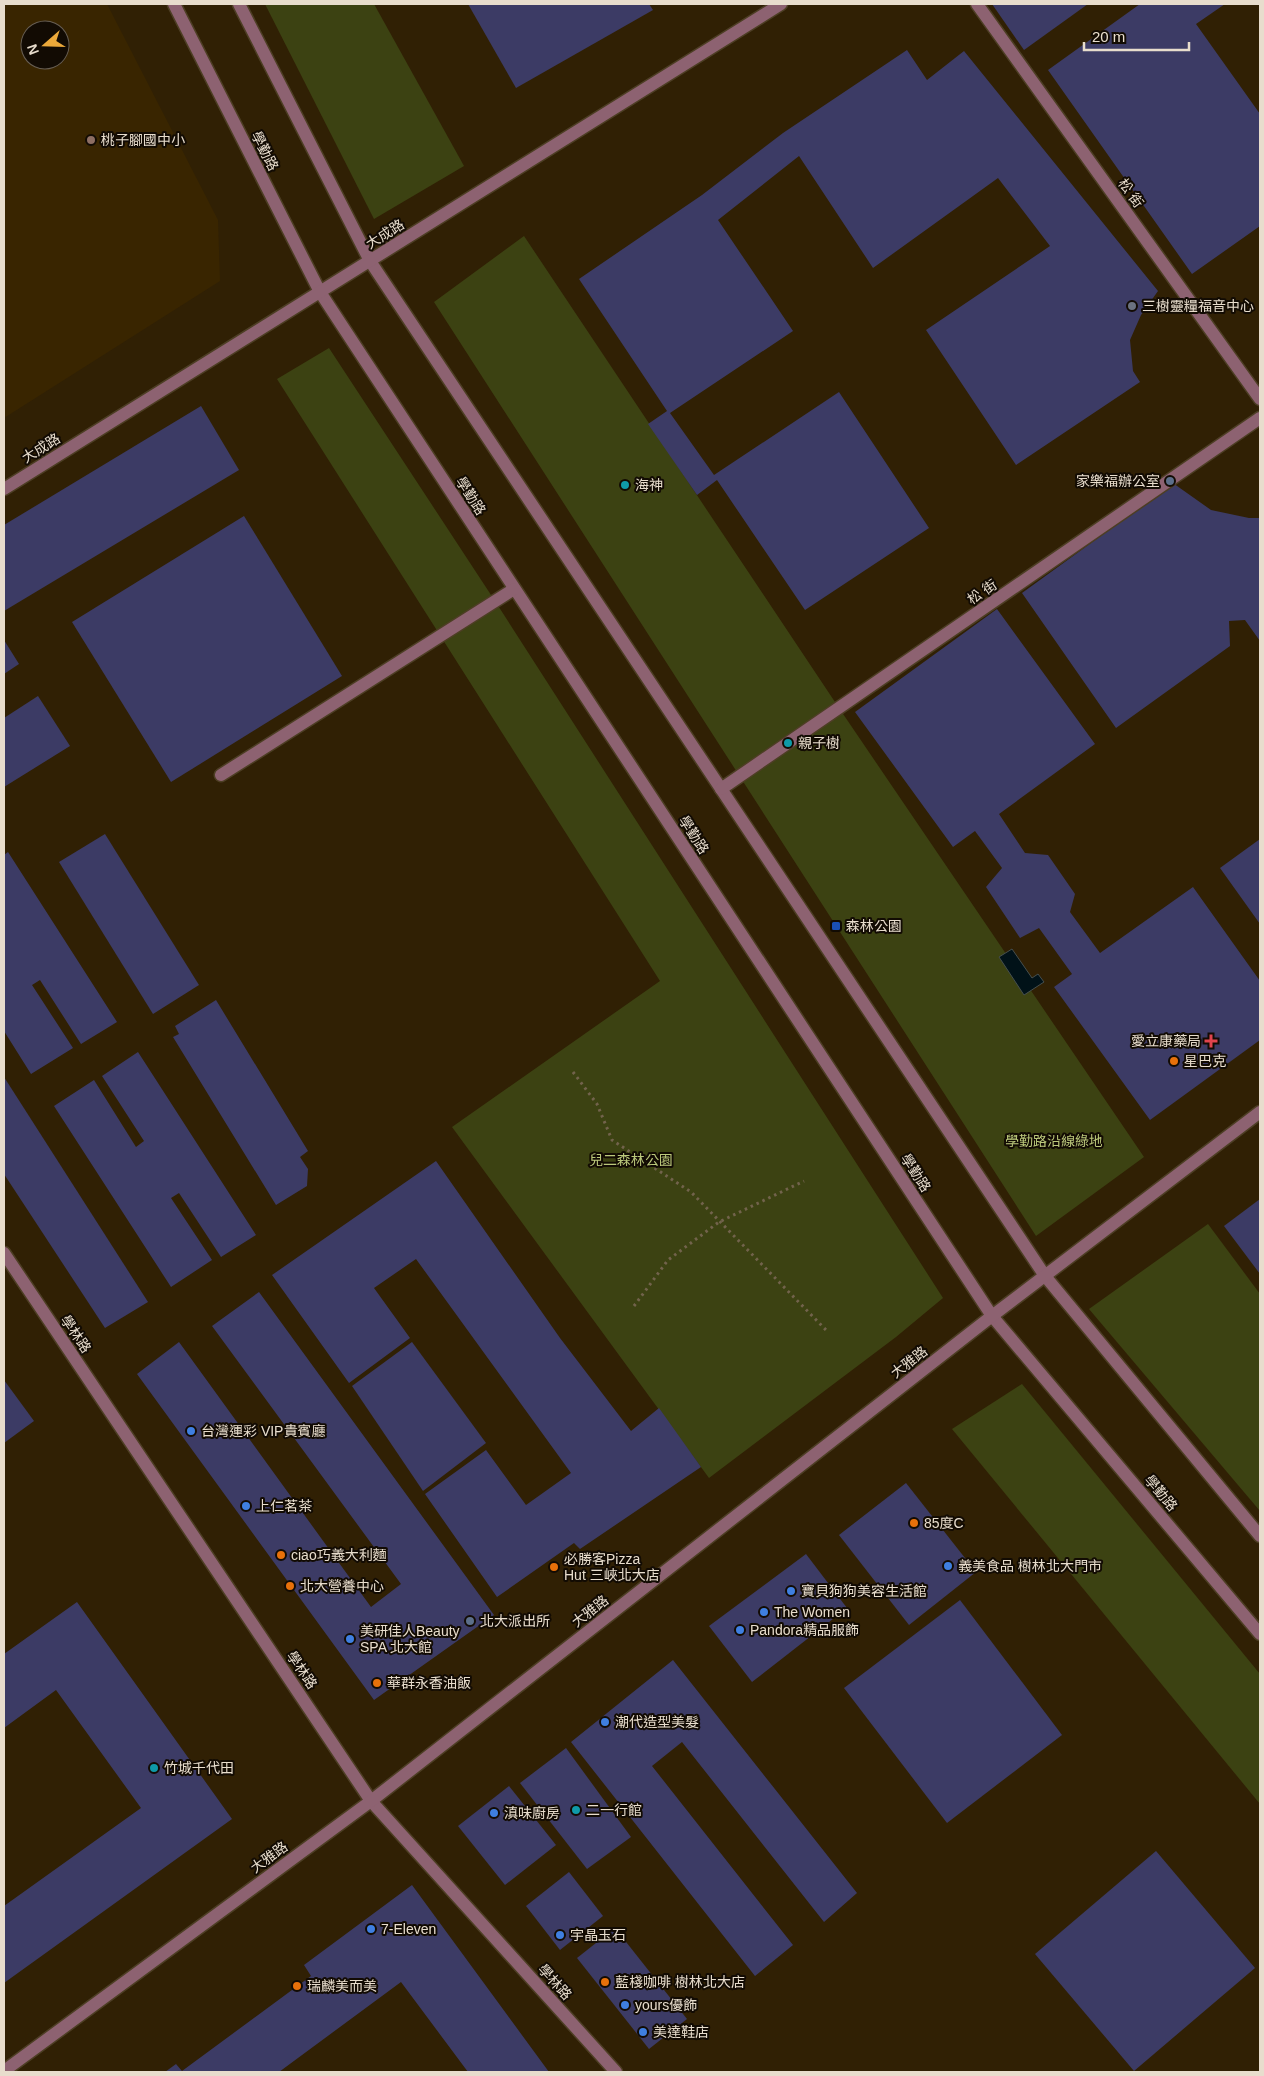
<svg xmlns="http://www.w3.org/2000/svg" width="1264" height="2076" font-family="Arial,'Noto Sans TC',sans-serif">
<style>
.built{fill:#392500;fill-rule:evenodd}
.green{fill:#3c4212}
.water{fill:#011218;stroke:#464f4e}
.building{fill:#3c3b65}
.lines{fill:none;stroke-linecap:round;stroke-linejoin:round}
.minor-casing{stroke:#4d3e24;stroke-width:15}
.path{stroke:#72634c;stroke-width:3;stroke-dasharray:2.5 4;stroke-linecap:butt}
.minor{stroke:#8d6271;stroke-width:12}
.education-dot{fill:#8d6e63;stroke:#120b03;stroke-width:2}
.worship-dot{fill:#6b7280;stroke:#120b03;stroke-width:2}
.service-dot{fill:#5c6f8a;stroke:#120b03;stroke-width:2}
.culture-dot{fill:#0f9aa8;stroke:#120b03;stroke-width:2}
.transit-dot{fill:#1a4fb4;stroke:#120b03;stroke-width:2}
.health-dot{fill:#e0444e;stroke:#120b03;stroke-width:2}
.food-dot{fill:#e8710a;stroke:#120b03;stroke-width:2}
.shop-dot{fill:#3f7fe0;stroke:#120b03;stroke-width:2}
.labels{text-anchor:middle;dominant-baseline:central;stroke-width:4;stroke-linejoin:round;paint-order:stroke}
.poi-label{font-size:14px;fill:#e8ddcd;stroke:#120b03;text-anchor:start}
.street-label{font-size:14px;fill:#e8ddcd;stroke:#120b03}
.park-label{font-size:14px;fill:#bbc87b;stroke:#120b03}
</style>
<rect width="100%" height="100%" fill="#302004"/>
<!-- built -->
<path class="built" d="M4,4h103l111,216 2,61 -216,137zM30,30h30v30h-30z"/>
<!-- green -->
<g class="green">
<path d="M265,4h109l90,162 -90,53z"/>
<path d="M524,236l315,472 305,449 -108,79 -602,-934z"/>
<path d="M329,348l166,253 448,697 -47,39 -187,141 -257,-351 208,-146 -383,-602z"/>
<path d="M1208,1224l52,70v217l-171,-202z"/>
<path d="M1022,1384l238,290v130l-308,-375z"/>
</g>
<!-- water -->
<path class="water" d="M1012,949l20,29 6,-4 6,8 -20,13 -25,-38z"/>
<!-- building -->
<g class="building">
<path d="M468,4h181l4,6 -137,78z"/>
<path d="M992,4h96l-64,46z"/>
<path d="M1140,4h85l-29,20 64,90v112l-68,48 -144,-204z"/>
<path d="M907,50l20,30 37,-29 194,240 -17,24 -11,25 3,31 7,11 -124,83 -90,-135 124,-84 -52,-68 -125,90 -74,-112 -81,64 75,111 -123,82 44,62 125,-83 90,136 -124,82 -88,-130 -20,15 -49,-71 19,-13 -88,-132 123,-84 81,-62z"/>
<path d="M201,406l38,64 -235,141v-86z"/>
<path d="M1170,481l41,29 38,8h11v123l-15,-21 -16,1 1,25 -114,82 -94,-135 127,-92z"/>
<path d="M244,516l98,160 -171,106 -99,-160z"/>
<path d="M997,609l98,135 -96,70 26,39 23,2 27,39 -5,18 30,41 93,-66 67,94v59l-110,80 -96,-133 18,-13 -33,-46 -19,10 -34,-51 16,-19 -27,-37 -22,16 -98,-135z"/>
<path d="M4,640l15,24 -15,10z"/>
<path d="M38,696l32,50 -66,41v-69z"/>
<path d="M105,834l94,151 -46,29 -94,-152z"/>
<path d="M1260,839v85l-40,-56z"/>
<path d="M8,852l109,170 -36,22 -41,-64 -8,5 41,63 -42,26 -27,-43v-176z"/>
<path d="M216,1000l92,151 -8,6 8,12 -1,17 -31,19 -103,-168 6,-3 -4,-8z"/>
<path d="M138,1052l118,183 -35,22 -42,-64 -8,5 41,62 -41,27 -117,-181 40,-26 42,67 8,-6 -42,-65z"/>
<path d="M4,1077l144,225 -43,26 -101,-154z"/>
<path d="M436,1161l124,177 71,93 28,-23 42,59 -121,82 -6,-6 -77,54 -72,-103 61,-44 40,55 45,-32 -155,-214 -42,29 36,50 -61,45 -77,-108z"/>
<path d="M1260,1199v75l-36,-48z"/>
<path d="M259,1292l235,323 -120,85 -237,-326 42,-32 192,265 30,-23 -189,-258z"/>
<path d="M412,1342l74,101 -63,48 -71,-105z"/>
<path d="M4,1380l30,41 -30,22z"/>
<path d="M906,1483l70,89 -67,53 -70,-90z"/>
<path d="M806,1554l41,54 -95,74 -43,-56z"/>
<path d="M960,1600l102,135 -115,88 -103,-135z"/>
<path d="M77,1602l155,217 -228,164v-77l137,-98 -85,-118 -52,38v-74z"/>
<path d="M673,1660l184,233 -33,29 -142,-180 -30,24 141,179 -38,31 -184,-234z"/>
<path d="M566,1748l65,89 -44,32 -67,-86z"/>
<path d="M509,1786l47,59 -51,40 -47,-59z"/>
<path d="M1156,1851l99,117 -121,103 -99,-117z"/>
<path d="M569,1872l34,44 -43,34 -34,-44z"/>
<path d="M412,1885l137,187h-81l-67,-90 -122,90h-114l11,-8 6,7 129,-95 -7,-11z"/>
<path d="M615,1928l72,91 -38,30 -72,-91z"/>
</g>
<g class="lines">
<defs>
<g id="minor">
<path d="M174,4l146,288 672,1024 268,318"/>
<path d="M239,4l131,257 675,1015 215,260"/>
<path d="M977,4l283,395"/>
<path d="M4,489l777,-485"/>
<path d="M221,775l293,-186"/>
<path d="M721,789l539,-371"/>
<path d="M4,1253l367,548 245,271"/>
<path d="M4,2071l367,-270 621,-485 268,-204"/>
</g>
</defs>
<!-- minor casing -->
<use href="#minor" class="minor-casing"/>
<!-- path -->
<g class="path">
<path d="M573,1072l24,32 15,36 79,52 136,139"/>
<path d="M634,1306l34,-46 51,-38 85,-41"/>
</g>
<!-- minor -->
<use href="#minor" class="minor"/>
</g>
<!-- markers -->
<circle class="education-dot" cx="91" cy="140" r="5"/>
<circle class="worship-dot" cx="1132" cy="306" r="5"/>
<g class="service-dot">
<circle cx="1170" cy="481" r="5"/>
<circle cx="470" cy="1621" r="5"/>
</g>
<g class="culture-dot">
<circle cx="625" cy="485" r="5"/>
<circle cx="788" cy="743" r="5"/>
<circle cx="154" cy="1768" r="5"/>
<circle cx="576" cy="1810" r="5"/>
</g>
<rect class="transit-dot" x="831" y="921" width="10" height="10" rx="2.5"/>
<path class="health-dot" d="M1208.5 1033.5h5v5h5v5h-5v5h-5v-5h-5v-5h5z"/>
<g class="food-dot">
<circle cx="1174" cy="1061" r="5"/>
<circle cx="914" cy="1523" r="5"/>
<circle cx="281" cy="1555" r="5"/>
<circle cx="554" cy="1567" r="5"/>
<circle cx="290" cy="1586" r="5"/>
<circle cx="377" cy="1683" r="5"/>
<circle cx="605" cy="1982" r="5"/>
<circle cx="297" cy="1986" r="5"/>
</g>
<g class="shop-dot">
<circle cx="191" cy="1431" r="5"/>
<circle cx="246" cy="1506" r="5"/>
<circle cx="948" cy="1566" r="5"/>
<circle cx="791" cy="1591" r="5"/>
<circle cx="764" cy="1612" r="5"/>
<circle cx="740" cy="1630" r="5"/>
<circle cx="350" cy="1639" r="5"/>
<circle cx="605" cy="1722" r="5"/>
<circle cx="494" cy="1813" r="5"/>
<circle cx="371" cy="1929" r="5"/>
<circle cx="560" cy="1935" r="5"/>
<circle cx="625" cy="2005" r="5"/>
<circle cx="643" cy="2032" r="5"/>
</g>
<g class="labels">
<!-- poi labels -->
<g class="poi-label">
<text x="101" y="140">桃子腳國中小</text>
<text x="1142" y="306">三樹靈糧福音中心</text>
<text x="1160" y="481" text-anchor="end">家樂福辦公室</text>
<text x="635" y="485">海神</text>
<text x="798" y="743">親子樹</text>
<text x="846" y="926">森林公園</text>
<text x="1201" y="1041" text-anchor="end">愛立康藥局</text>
<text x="1184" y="1061">星巴克</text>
<text x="201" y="1431">台灣運彩 VIP貴賓廳</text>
<text x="256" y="1506">上仁茗茶</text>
<text x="924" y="1523">85度C</text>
<text x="291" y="1555">ciao巧義大利麵</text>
<text x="564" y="1559">必勝客Pizza<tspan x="564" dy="16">Hut 三峽北大店</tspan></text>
<text x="958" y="1566">義美食品 樹林北大門市</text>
<text x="300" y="1586">北大營養中心</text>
<text x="801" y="1591">寶貝狗狗美容生活館</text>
<text x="774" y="1612">The Women</text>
<text x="480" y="1621">北大派出所</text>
<text x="750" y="1630">Pandora精品服飾</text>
<text x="360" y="1631">美研佳人Beauty<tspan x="360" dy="16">SPA 北大館</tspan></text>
<text x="387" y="1683">華群永香油飯</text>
<text x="615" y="1722">潮代造型美髮</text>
<text x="164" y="1768">竹城千代田</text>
<text x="586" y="1810">二一行館</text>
<text x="504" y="1813">滇味廚房</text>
<text x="381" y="1929">7-Eleven</text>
<text x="570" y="1935">宇晶玉石</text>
<text x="615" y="1982">藍棧咖啡 樹林北大店</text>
<text x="307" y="1986">瑞麟美而美</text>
<text x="635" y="2005">yours優飾</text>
<text x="653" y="2032">美達鞋店</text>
</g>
<!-- street labels -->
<g class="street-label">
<text transform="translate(265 151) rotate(63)">學勤路</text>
<text transform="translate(1131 193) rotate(54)">松 街</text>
<text transform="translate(385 234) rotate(-32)">大成路</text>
<text transform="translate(41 448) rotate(-32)">大成路</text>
<text transform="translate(471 496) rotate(57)">學勤路</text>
<text transform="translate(982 592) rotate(-34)">松 街</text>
<text transform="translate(694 835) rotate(57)">學勤路</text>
<text transform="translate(916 1173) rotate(57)">學勤路</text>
<text transform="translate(76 1334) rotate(56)">學林路</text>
<text transform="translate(909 1362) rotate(-38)">大雅路</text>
<text transform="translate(1161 1493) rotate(50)">學勤路</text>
<text transform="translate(590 1611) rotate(-38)">大雅路</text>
<text transform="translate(302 1670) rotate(56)">學林路</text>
<text transform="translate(269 1857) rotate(-36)">大雅路</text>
<text transform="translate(555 1982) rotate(48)">學林路</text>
</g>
<!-- park labels -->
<g class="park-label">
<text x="1054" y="1141">學勤路沿線綠地</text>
<text x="631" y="1160">兒二森林公園</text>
</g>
</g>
<!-- border -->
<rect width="1264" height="2076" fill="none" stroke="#e8ddcd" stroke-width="10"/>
<!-- north arrow -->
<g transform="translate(45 45) rotate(250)"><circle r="24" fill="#120b03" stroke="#685f54"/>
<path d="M0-4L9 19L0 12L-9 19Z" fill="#eca93a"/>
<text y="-8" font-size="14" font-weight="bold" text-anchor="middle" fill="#e8ddcd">N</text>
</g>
<!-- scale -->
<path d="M1084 42v8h105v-8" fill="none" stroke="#e8ddcd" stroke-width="2.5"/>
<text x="1092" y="42" font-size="15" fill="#e8ddcd" stroke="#120b03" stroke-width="4" paint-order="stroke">20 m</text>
</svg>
